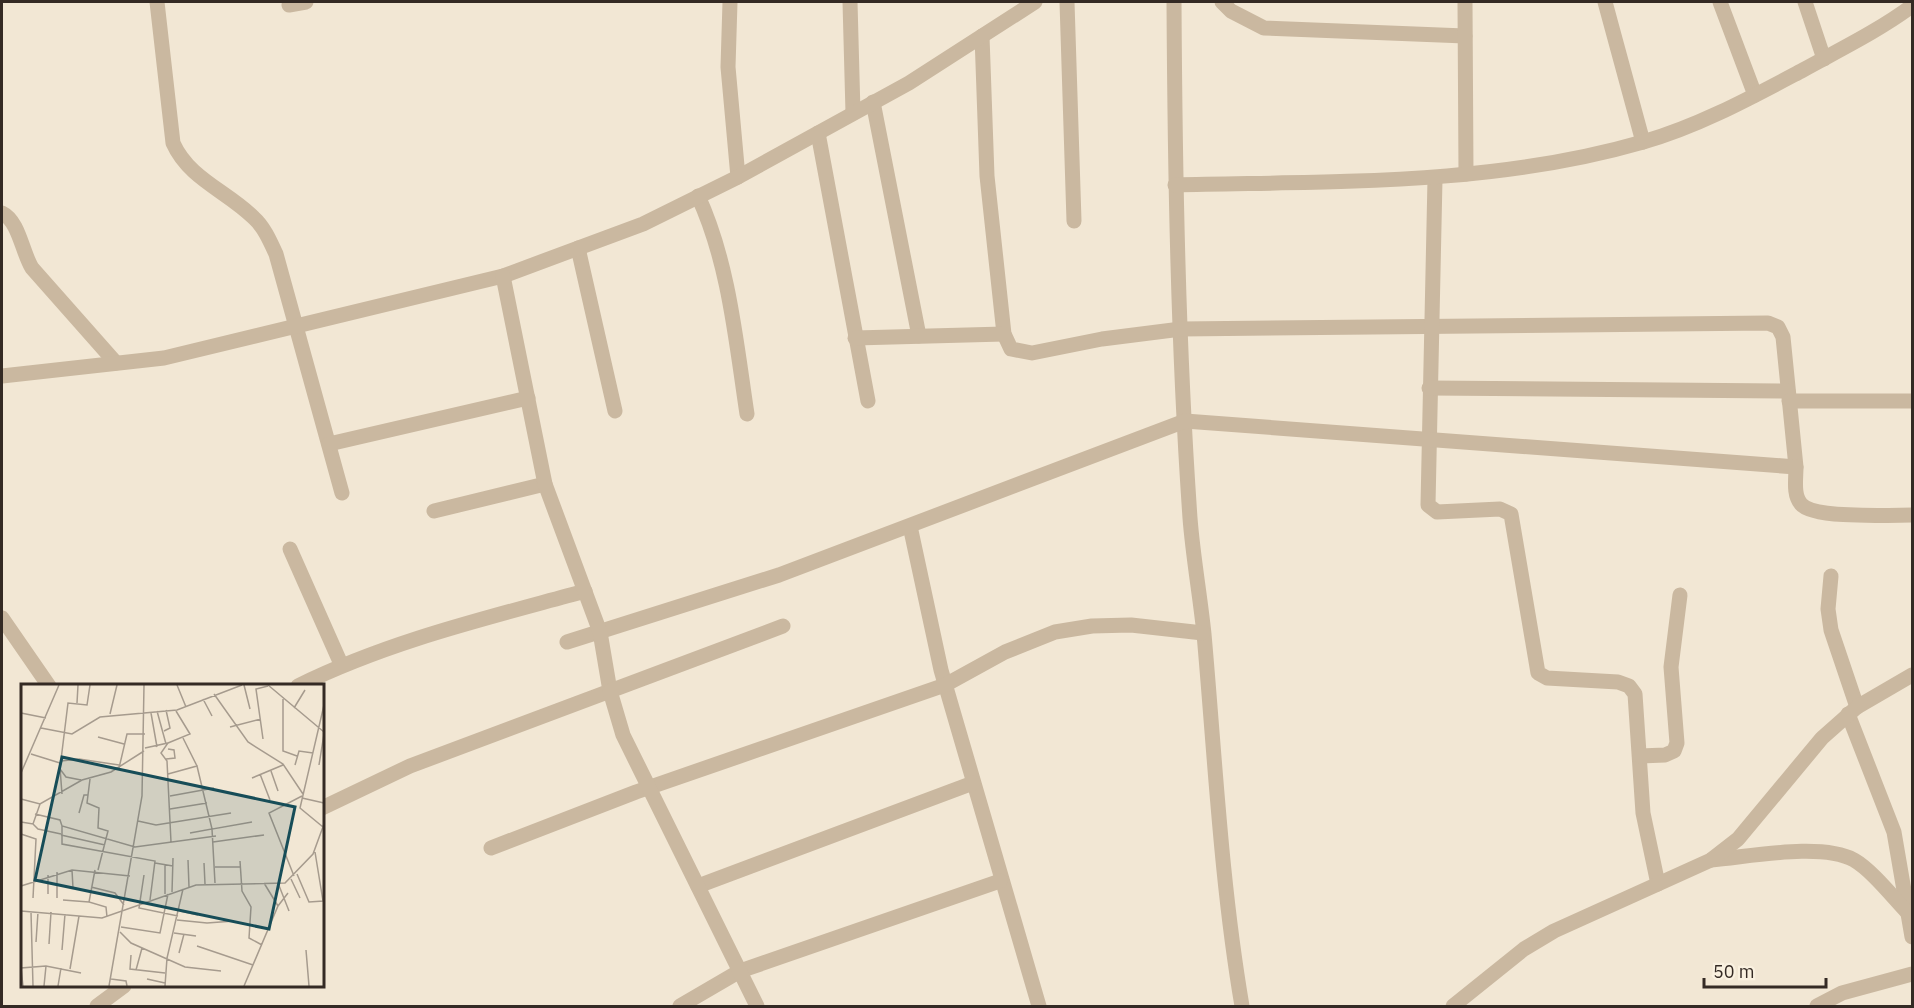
<svg xmlns="http://www.w3.org/2000/svg" width="1914" height="1008" font-family="'IBM Plex Sans',sans-serif">
<style>
.lines{fill:none;stroke-linecap:round;stroke-linejoin:round}
.street{stroke:#cab8a0;stroke-width:15}
.inset-road{fill:none;stroke:#a69b8e;stroke-width:1.5}
.view{fill:#174d58;fill-opacity:0.15;stroke:#174d58;stroke-width:3}
.inset-edge{fill:none;stroke:#342a24;stroke-width:3}
</style>
<rect width="100%" height="100%" fill="#f2e7d4"/>
<g class="lines">
<!-- street -->
<g class="street">
<path d="M157,2l16,141c16,36 54,48 81,75 10,9 16,23 22,36l66,239"/>
<path d="M730,2l-2,65 10,110"/>
<path d="M850,2l3,111"/>
<path d="M1067,2l7,219"/>
<path d="M1174,2c1,172 4,344 16,516 3,39 10,77 14,116 11,124 17,249 38,372"/>
<path d="M1222,2l9,9 33,17 201,8"/>
<path d="M1465,2l1,172"/>
<path d="M1605,2l38,140"/>
<path d="M1720,2l35,93"/>
<path d="M1805,2l19,57"/>
<path d="M289,5l17,-3"/>
<path d="M982,36l5,140 17,158 7,15 21,4 70,-14 79,-10 587,-6 10,4 5,10 13,130"/>
<path d="M873,102l46,234"/>
<path d="M818,133l50,268"/>
<path d="M1435,179l-7,326 9,7 63,-3 11,5 27,159 9,5 71,4 11,4 6,8 8,119 15,71"/>
<path d="M1175,185c156,-4 316,1 468,-43 56,-16 109,-45 160,-72 38,-21 75,-39 109,-64"/>
<path d="M698,196c31,67 38,146 49,218"/>
<path d="M2,213c17,8 20,39 30,55l84,95"/>
<path d="M578,248l37,163"/>
<path d="M855,338l149,-4"/>
<path d="M2,376l162,-18 339,-82 140,-52 95,-47 171,-94 126,-81"/>
<path d="M1429,388l359,3"/>
<path d="M1789,401h123"/>
<path d="M329,444l199,-46"/>
<path d="M434,511l111,-27"/>
<path d="M910,526l31,144 98,336"/>
<path d="M290,549l51,115"/>
<path d="M1831,576l-3,33 3,21 26,77"/>
<path d="M2,618l47,68"/>
<path d="M567,642l212,-67 406,-154 611,46c0,12 -3,28 5,37 12,15 90,11 111,11"/>
<path d="M298,686c91,-45 189,-68 287,-95"/>
<path d="M1848,714l46,118 18,105"/>
<path d="M1640,756l25,-1 9,-4 3,-8 -6,-76 9,-72"/>
<path d="M322,808l88,-42 200,-75 -10,-59 -55,-148 -42,-208"/>
<path d="M491,848l145,-56 309,-107 60,-33 50,-20 37,-6 39,-1 72,8"/>
<path d="M1711,860c38,-3 110,-18 143,0 19,11 41,40 57,56"/>
<path d="M698,886l275,-103"/>
<path d="M97,1006l27,-20"/>
<path d="M680,1006l60,-35 260,-90"/>
<path d="M757,1006l-134,-271 -13,-44 173,-65"/>
<path d="M1453,1006l71,-57 30,-18 157,-71 27,-21 84,-101 35,-31 55,-32"/>
<path d="M1817,1006l25,-13 70,-19"/>
</g>
</g>
<!-- overview -->
<g transform="translate(21 684)">
<rect width="303" height="303" fill="#f2e7d4"/>
<path class="inset-road" d="M156,1l9,22M223,1l6,24M247,1l56,47M193,10l34,48 35,22 20,30M182,15l9,17M262,15v52l14,5M56,19l1,-18M273,24l11,-18M136,27l9,33M0,29l25,5M130,29l6,34M89,30l7,-29M209,43l31,-8M20,44l31,6 28,-17 77,-7 65,-25M143,47l6,-3 -4,-18M77,53l26,7M162,54l14,28M242,55l-7,-50 12,-3M147,59l22,-9 -14,-23M124,64l23,-5 -7,10 6,8 4,81M10,70l29,9M145,75l9,-1 -1,-8 -6,-1M40,77l18,-2 40,6M274,81l4,-14 14,2M298,81l5,-31M98,84l8,-34h18M39,85l6,8 15,3M250,87l7,20M0,89l38,-88M147,90l29,-8 15,63 -22,4M239,90l10,26M231,94l31,-13M69,95l-3,24 12,5 -1,20 10,3 -10,39M41,110l-2,-26 8,-65 19,2 3,-20M149,112l44,-8M281,114l22,5M0,115l19,5 42,-24 29,-8 33,-21M149,125l37,-6M58,129l5,-18h4M14,130l25,6 2,6 73,21 81,-11M117,137l18,4 75,-12M0,138l12,2 7,-20M12,140l5,5 23,5M41,142v18l93,17 -5,39M302,143l-23,-19 24,-103M0,150l15,5 -3,59M40,151l44,10M192,158l51,-7M167,176l1,27M219,177l2,30 9,16 -2,31 13,7M134,179l18,3M183,179l1,21M194,183h25M51,186l1,18M74,186l-6,32 17,5 1,10M276,190l12,28 14,-1 -8,-49M123,191l-5,33 39,8M273,192l-25,-63 33,-17M270,195l9,19M194,199l-3,-54 40,-7M243,199l14,23M257,199l11,28M0,202l51,-16 58,6M70,203l24,6 9,12M151,208l1,-34M27,210v-19M144,210v-29M36,214v-26M42,216l26,2M0,227l81,7 94,-33 89,-2 28,-29 11,-30M159,227l18,4M10,228l2,74M156,236l30,3 27,-2M100,243l39,6 8,-39M99,248l11,11 54,24 36,4M153,249l22,3M15,258l2,-30M28,260l2,-32M176,262l56,19M41,266l3,-36M285,266l3,36M158,269l5,-19M110,271l-1,14 35,4M49,285l9,-53M115,286l6,-22M90,295l15,2 1,5M126,295l18,4M2,302l-2,-18 25,-2 35,7M23,302l2,-20M37,302l3,-18M88,302l33,-190 2,-111M144,302l2,-28 16,-69M223,302l34,-80 10,-13"/>
<path class="view" d="M41,73l233,50 -26,122 -234,-49z"/>
<rect width="303" height="303" class="inset-edge"/>
</g>
<!-- border -->
<rect width="1914" height="1008" fill="none" stroke="#342a24" stroke-width="6"/>
<!-- scale -->
<path d="M1704 978v9h122v-9" fill="none" stroke="#342a24" stroke-width="3"/>
<text x="1713" y="978" font-size="18" fill="#342a24" stroke="#faf1e0" stroke-width="4.5" paint-order="stroke">50 m</text>
</svg>
